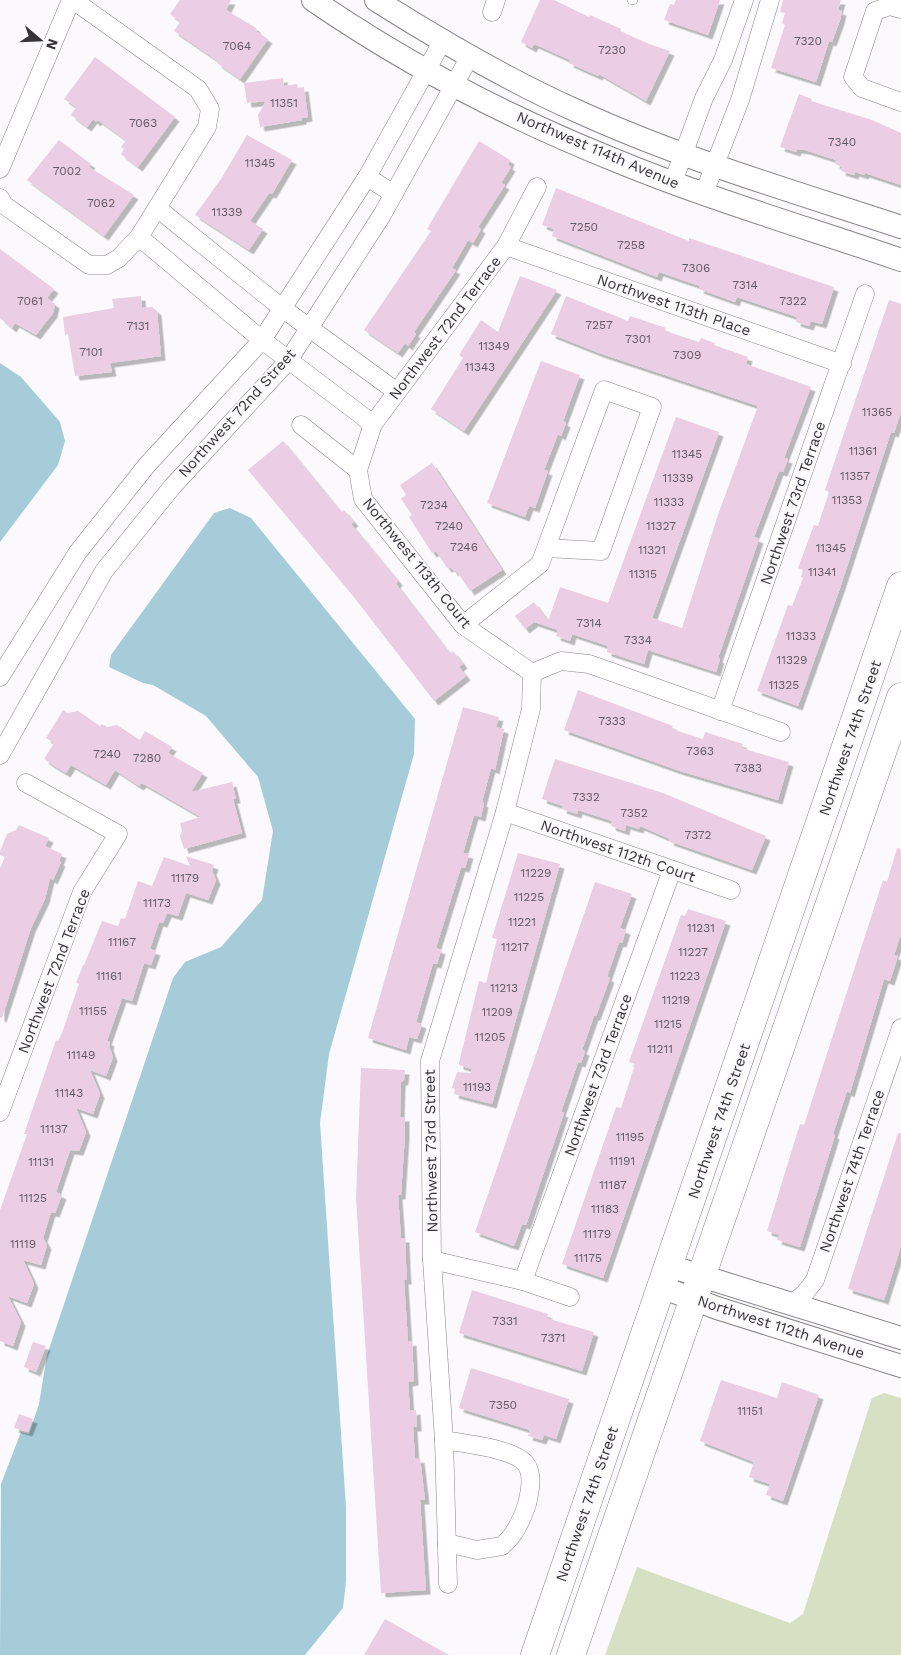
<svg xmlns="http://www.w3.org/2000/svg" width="901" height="1655" font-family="'Work Sans',sans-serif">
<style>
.green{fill:#d8e0c3}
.water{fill:#a5ccd8}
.building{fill:#ebcee4;filter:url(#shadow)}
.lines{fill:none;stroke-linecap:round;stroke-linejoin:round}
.service-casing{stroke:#878588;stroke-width:10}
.minor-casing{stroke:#878588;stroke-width:19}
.tertiary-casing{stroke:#878588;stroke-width:24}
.primary-casing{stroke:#878588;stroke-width:29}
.service{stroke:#fff;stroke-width:9}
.minor{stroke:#fff;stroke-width:18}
.tertiary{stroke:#fff;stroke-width:22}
.primary{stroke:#fff;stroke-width:28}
.labels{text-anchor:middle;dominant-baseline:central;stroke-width:4;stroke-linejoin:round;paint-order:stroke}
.number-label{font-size:12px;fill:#625a62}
.street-label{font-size:15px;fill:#353436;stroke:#fbf9fd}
</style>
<defs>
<filter id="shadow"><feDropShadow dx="4.5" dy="4.5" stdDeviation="0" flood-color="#0004"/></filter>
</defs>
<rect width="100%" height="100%" fill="#fbf9fd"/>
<!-- green -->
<path class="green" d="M884,1393l17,5v257h-296l32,-88 153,56 13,-9 69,-216z"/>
<!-- water -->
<g class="water">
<path d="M0,363l21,14 39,45 5,19 -7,24 -58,77z"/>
<path d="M230,508l21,10 164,201 -1,35 -85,300 -9,69 26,384v74l-3,27 -38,47h-305l1,-171 20,-52 8,2 10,-30 8,-49 126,-377 12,-16 36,-15 41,-47 11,-69 -15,-54 -52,-61 -53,-31 -10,-2 -34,-16 2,-12 103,-142z"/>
</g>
<!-- building -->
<g class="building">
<path d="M180,0h51l-5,10 30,18 1,4 11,7 -28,40 -23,-16 1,-2 -44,-30 6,-9 -10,-8z"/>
<path d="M540,0h14l35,17 1,-2 31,14 -1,2 29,13 21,7 -24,50 -47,-27 -1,2 -29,-13 1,-3 -29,-13 -7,-3 -2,4 -11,-6z"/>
<path d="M676,0h44l-12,35 -44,-15 6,-16 4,1z"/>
<path d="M783,0h58l-3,10 4,1 -2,9 -8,22 -3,-1 -13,41 -45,-14 14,-43 -3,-2 3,-10 -5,-1z"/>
<path d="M95,57l80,60 -37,50 -17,-13 3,-5 -3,-2 5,-7 -28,-20 -2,2 -3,-3 -6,8 -16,-12 5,-8 -12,-8z"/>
<path d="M283,78l1,8 13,-2 1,4 6,-1 4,30 -6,1v2l-42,7 -2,-12 8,-14 -19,2 -3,-20z"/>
<path d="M799,94l13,5 -1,2 61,19 29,13v52l-36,-12 -1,2 -9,-3 -1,3 -13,-4 1,-4 -7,-3 1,-4 -31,-10 -8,-1 -1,3 -16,-5z"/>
<path d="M247,135l45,25 -20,34 -3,-1 -19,28 13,8 -14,21 -54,-35 26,-36z"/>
<path d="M59,140l32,24 -2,3 45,28 -30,41 -77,-56z"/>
<path d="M479,141l31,19 -2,5 3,2 -10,16 4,2 -27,42 3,2 -8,14 -5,-3 -16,28 4,2 -42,62 2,2 -8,12 -3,-3 -7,10 -34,-23 67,-99 -4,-2z"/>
<path d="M556,188l133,53v-3l145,49 -12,37 -11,-3 -2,5 -13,-4 1,-5 -60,-20 -2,5 -36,-13 1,-3 -41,-14 -2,5 -105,-41 2,-7 -12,-4z"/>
<path d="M0,249l54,40 -7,9 8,6 -2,9 -17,22 -21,-12 -3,5 -12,-10z"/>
<path d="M520,276l37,14 -93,141 -33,-22 32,-51 -4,-3 22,-35 17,12z"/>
<path d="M141,296l1,12 10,-1 5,4 4,45 -51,7 2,9 -37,4 -7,-42 -3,1 -2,-18 51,-9 -2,-9z"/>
<path d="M566,296l62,25 2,-5 36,12 -1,3 34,11 2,-4 14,5 -1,2 34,12 -2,7 65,23 -27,71 4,1 -5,13 -4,-1 -25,66 5,2 -41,119 2,1 -4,13 -68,-22 -4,14 -37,-12 1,-6 -36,-12 -2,7 -14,-5 2,-6 -24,-8 -9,7 -10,-13 19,-14 14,19 12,-34 48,16 68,-186 43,15 -67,186 30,10 37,-116 39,-106 -159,-53 -48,-19z"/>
<path d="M889,300l12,4v108l-7,21 -3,-1 -51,156 -42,118 -41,-15 31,-86 4,1 11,-28 -2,-1 2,-7 -5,-2 16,-43 4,1 11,-34 -4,-2z"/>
<path d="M541,361l39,14 -17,46 3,2 -5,13 -3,-2 -14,36 4,1 -13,37 -6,-2 -4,11 -38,-14z"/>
<path d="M283,441l58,71 3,-2 10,12 -3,2 47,57 -2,3 54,70 3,-3 10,13 -4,3 7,9 -32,25 -80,-104 -106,-127z"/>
<path d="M432,463l70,107 -32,21 -14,-21 -2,2 -3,-5 -4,1 -11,-17 -4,2 -23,-36 3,-2 -11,-16 5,-4 -6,-10z"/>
<path d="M578,690l95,36 -2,3 32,10 2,-7 38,12 -2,4 48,14 -11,38 -98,-29 -116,-41z"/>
<path d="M463,707l36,10 -3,10 8,2 -9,41 -4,-2 -9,34 2,1 -3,14 -7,-2 -11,38 6,1 -4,14 -4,-1 -25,81 5,2 -4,14 -4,-1 -17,59 6,2 -5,15 -8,-2 -3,13 -38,-12z"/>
<path d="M63,710l4,3 11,-2 22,15 2,-2 5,3 10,-2 23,15 5,-9 27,16 -4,6 35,20 -12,19 41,-10 4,17h-3l9,34 -58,16 -4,-13 2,-5 -2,-8 21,-6 -59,-34 -3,3 -24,-16 -9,15 -35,-20 -5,8 -15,-9 -7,-5 10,-16 -8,-5z"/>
<path d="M555,759l108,34 103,43 -14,34 -83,-29 1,-2 -30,-13 -1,3 -13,-4 -1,6 -14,-5 1,-5 -34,-11 -1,4 -15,-5 1,-3 -21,-7z"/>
<path d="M19,825l30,13 -4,8 17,8 -3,7 2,1 -8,18 -3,-2 -5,21 -14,29 -29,90 -2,-1v-149l5,-11 -5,-2v-4l7,-17 9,-4z"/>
<path d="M897,848l4,1v85l-7,21 4,1 -8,25 -6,-2 -34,114 -3,-2 -14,43 2,1 -35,112 -23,-7 2,-5 -12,-4 33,-107 4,1 79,-245 4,2z"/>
<path d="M518,853l42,11 -68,240 -38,-10 1,-5 -3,-1 5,-16 14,1 1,-4 -13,-4v-2l20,-82 7,2 11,-44 -5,-1z"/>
<path d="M186,856l28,9 -2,6 4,9 -8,20 -22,-7 -8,23 -11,-3 -4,10 -4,-1 -9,27 6,2 -5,14 -7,-2 -12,38 -10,-3 -15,43 3,1 -1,4 4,11 -7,19 -16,-6 10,24 -7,20 -17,-6 10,24 -7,19 -9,-1 -14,42 6,3 -7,18 -4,-1 -8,26 4,7 -6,20 -18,-5 11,24 -7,19 -19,-7 13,26 -8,24 -13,-5v-131l27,-76h-3l32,-94 2,1 4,-8 17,-49 -3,-1 7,-18h1l18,-44 16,5 3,-8 4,1 13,-38 14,5 12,-29 26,9z"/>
<path d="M595,882l37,12 -12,34 6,2 -4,13 -3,-1 -12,35 3,1 -14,38h-2l-12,34 3,1 -4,12 -3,-1 -17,50 3,1 -38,112 -4,-1 -8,22 -39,-14z"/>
<path d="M688,909l38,12 -123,357 -41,-14 54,-157 5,1 10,-31 4,-13 -6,-2 52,-147 4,1z"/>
<path d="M361,1068l44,2 -1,10 -3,2 -1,35h5v17l-4,61h-3l3,43h4l1,26 1,16h-3l4,62 4,-1 2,40 -6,1 2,29 6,-1 1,17h-4l2,32 5,-1 5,42h-5l6,90 -45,3 -25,-395z"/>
<path d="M898,1133h3v113l-17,54 -36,-11z"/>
<path d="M472,1290l76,24 -2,4 48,14 -12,39 -123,-38z"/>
<path d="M33,1342l13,4 -10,26 -12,-5z"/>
<path d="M471,1368l98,31 -13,40 -12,-4 -2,5 -14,-4 2,-6 -71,-22z"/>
<path d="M721,1380l56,18 5,-16 37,13 -36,106 -17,-6 4,-11 -21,-7 5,-15 -54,-21z"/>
<path d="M19,1414l14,5 -5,13 -14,-4z"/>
<path d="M385,1619l64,36h-85z"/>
</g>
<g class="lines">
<defs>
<path id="service" d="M632,0h1"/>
<g id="minor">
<path d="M901,9l-11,-3 -15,5 -22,66 9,11 39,14"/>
<path d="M492,12l4,-12"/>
<path d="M0,169l71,-169"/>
<path d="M367,177l27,17"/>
<path d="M673,182l31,-84 19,-38 21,-60"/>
<path d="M704,193l36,-93 30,-100"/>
<path d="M0,198l4,7 85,60h18l12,-7 20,-21 68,-110 3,-18 -12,-20 -125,-89"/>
<path d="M157,208l125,100 115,84"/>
<path d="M139,237l123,103 111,84"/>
<path d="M506,246l336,118"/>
<path d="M301,425l57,45 5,29 100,126 69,48"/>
<path d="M358,470l15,-46 133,-178 31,-59"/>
<path d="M463,625l77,-61 6,-16 58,-158 48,17 -51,144 -55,-3"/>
<path d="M532,673l29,-12 28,3 192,68"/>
<path d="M0,677l78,-125 69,-87 115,-125 105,-163 75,-135"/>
<path d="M720,711l145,-417"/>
<path d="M0,755l104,-184 68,-84 116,-126 94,-146 87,-157"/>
<path d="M505,812l226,78"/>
<path d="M0,1112l82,-220 36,-58 -92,-51"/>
<path d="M432,1260l91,21 47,16"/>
<path d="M523,1281l149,-411"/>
<path d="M791,1305l14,-12 10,-13 86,-252"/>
<path d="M444,1440c21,4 67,8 81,23 9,10 5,29 2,41 -5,16 -12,31 -25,42l-25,4 -30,-7"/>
<path d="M448,1584l-4,-144 -12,-180 -2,-199 75,-249 26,-103 1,-36"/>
</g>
<g id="tertiary">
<path d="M313,0c93,64 195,117 299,159 94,39 193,68 289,101"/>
<path d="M376,0c65,41 131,80 201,111 105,48 215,80 324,116"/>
<path d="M669,1266l232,72"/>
<path d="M661,1287l56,21 184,58"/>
</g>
<g id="primary">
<path d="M535,1655l366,-1069"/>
<path d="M571,1655l330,-958"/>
</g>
</defs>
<!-- service casing -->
<use href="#service" class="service-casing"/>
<!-- minor casing -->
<use href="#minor" class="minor-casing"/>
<!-- tertiary casing -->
<use href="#tertiary" class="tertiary-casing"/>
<!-- primary casing -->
<use href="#primary" class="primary-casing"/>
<!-- service -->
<use href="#service" class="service"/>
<!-- minor -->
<use href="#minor" class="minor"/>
<!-- tertiary -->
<use href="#tertiary" class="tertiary"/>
<!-- primary -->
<use href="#primary" class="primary"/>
</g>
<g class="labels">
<!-- number labels -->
<g class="number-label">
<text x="808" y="41">7320</text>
<text x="237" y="46">7064</text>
<text x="612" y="50">7230</text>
<text x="284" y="103">11351</text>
<text x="143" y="123">7063</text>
<text x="842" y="142">7340</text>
<text x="260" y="163">11345</text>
<text x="67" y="171">7002</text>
<text x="101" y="203">7062</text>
<text x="227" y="212">11339</text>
<text x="584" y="227">7250</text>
<text x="631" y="245">7258</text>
<text x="696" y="268">7306</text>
<text x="745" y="285">7314</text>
<text x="30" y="301">7061</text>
<text x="793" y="301">7322</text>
<text x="599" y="325">7257</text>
<text x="138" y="326">7131</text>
<text x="638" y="339">7301</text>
<text x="494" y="346">11349</text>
<text x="91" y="352">7101</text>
<text x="687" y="355">7309</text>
<text x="480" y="367">11343</text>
<text x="877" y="412">11365</text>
<text x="863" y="451">11361</text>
<text x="687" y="454">11345</text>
<text x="855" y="476">11357</text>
<text x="678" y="478">11339</text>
<text x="847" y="500">11353</text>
<text x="669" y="502">11333</text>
<text x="434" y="505">7234</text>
<text x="449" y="526">7240</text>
<text x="661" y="526">11327</text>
<text x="464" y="547">7246</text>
<text x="831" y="548">11345</text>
<text x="652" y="550">11321</text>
<text x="822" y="572">11341</text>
<text x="643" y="574">11315</text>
<text x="589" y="623">7314</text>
<text x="801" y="636">11333</text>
<text x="638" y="640">7334</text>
<text x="792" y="660">11329</text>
<text x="784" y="685">11325</text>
<text x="612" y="721">7333</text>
<text x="700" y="751">7363</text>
<text x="107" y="754">7240</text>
<text x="147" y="758">7280</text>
<text x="748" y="768">7383</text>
<text x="586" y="797">7332</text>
<text x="634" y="813">7352</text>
<text x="698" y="835">7372</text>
<text x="536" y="873">11229</text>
<text x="185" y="878">11179</text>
<text x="529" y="897">11225</text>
<text x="157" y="903">11173</text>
<text x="522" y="922">11221</text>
<text x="701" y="928">11231</text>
<text x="122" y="942">11167</text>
<text x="515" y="947">11217</text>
<text x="693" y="952">11227</text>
<text x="109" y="976">11161</text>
<text x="685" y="976">11223</text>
<text x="504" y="988">11213</text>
<text x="676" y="1000">11219</text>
<text x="93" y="1011">11155</text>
<text x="497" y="1012">11209</text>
<text x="668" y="1024">11215</text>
<text x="490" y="1037">11205</text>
<text x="660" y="1049">11211</text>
<text x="81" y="1055">11149</text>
<text x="477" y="1087">11193</text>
<text x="69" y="1093">11143</text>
<text x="54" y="1129">11137</text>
<text x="630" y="1137">11195</text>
<text x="622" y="1161">11191</text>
<text x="41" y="1162">11131</text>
<text x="613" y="1185">11187</text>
<text x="33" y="1198">11125</text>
<text x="605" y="1209">11183</text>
<text x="597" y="1234">11179</text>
<text x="23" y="1244">11119</text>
<text x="588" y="1258">11175</text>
<text x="505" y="1321">7331</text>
<text x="553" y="1338">7371</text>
<text x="503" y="1405">7350</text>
<text x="750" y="1411">11151</text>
</g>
<!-- street labels -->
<g class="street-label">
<text transform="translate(598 150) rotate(23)">Northwest 114th Avenue</text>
<text transform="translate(674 305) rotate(19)">Northwest 113th Place</text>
<text transform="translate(445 328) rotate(-53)">Northwest 72nd Terrace</text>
<text transform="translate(237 413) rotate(-48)">Northwest 72nd Street</text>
<text transform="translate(793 503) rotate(-71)">Northwest 73rd Terrace</text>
<text transform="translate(417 563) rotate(51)">Northwest 113th Court</text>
<text transform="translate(850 738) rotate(-71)">Northwest 74th Street</text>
<text transform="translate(618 851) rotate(19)">Northwest 112th Court</text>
<text transform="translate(54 971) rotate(-69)">Northwest 72nd Terrace</text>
<text transform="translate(598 1075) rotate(-70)">Northwest 73rd Terrace</text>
<text transform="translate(719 1121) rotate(-71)">Northwest 74th Street</text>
<text transform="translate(431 1151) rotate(-91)">Northwest 73rd Street</text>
<text transform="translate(852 1171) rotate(-71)">Northwest 74th Terrace</text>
<text transform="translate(781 1327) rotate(18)">Northwest 112th Avenue</text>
<text transform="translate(587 1504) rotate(-71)">Northwest 74th Street</text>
</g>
</g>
<!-- north arrow -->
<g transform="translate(40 40) rotate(109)" stroke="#fbf9fd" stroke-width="4" paint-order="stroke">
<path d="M0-4L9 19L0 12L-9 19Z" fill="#353436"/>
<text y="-8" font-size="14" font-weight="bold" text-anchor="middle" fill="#353436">N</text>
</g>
</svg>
